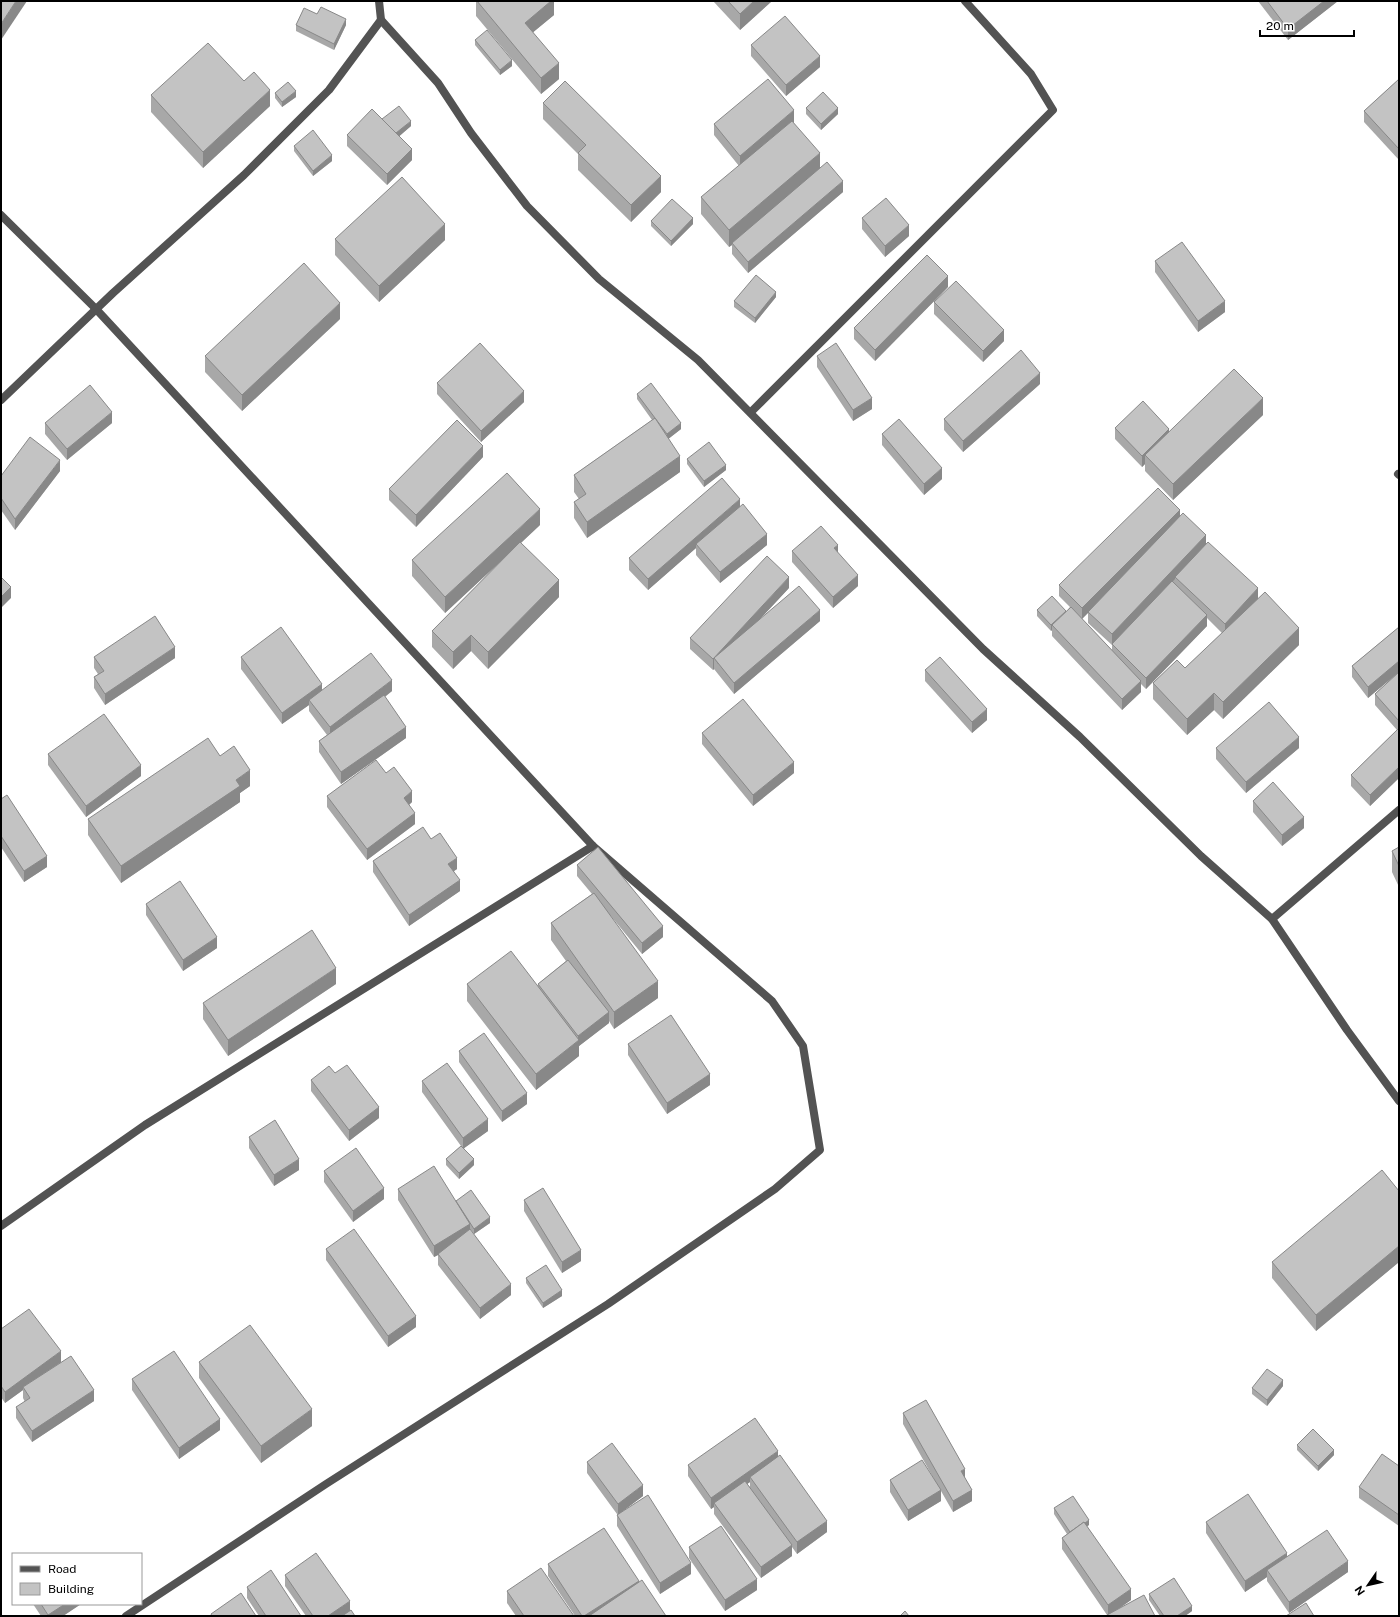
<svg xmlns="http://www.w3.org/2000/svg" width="1400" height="1617" font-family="'Public Sans',sans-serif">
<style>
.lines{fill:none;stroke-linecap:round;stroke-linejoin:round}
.minor{stroke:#535353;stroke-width:8}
.wall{fill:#a8a8a8;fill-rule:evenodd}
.shaded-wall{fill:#888}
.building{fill:#c3c3c3;stroke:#888}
</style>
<rect width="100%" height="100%" fill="#fff"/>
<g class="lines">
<!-- minor -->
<g class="minor">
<path d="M379,1l2,19 57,63 33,50 56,73 72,73 99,81 285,289 97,88 121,119 71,63 75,111 52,71"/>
<path d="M1,215l95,94 497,537 179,155 31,45 17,104 -45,39 -167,115 -282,180 -200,132"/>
<path d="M1,400l112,-107 131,-118 85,-85 52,-70"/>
<path d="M751,412l302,-302 -22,-36 -66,-73"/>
<path d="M1398,474l1,1"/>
<path d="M1272,919l127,-109"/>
<path d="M1,1226l144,-101 448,-279"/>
</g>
</g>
<!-- wall -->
<g class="wall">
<path d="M476,1h78v14l-21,17 26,47 -18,15 -65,-78z"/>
<path d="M713,1h59l-32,29z"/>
<path d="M1258,1h80l-50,39z"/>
<path d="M317,14l29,11 -12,25 -38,-19v-6z"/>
<path d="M475,40l37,26 -12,9 -25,-30z"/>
<path d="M751,45l69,22 -34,29 -35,-40z"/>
<path d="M1399,79v81l-35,-38v-11z"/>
<path d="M244,81l26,25 -67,62 -52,-56v-17z"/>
<path d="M275,93l21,4 -14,10 -7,-9z"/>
<path d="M543,103l118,89 -30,30 -53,-52v-16l-35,-35z"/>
<path d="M806,108l32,6 -17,16 -15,-16z"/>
<path d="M382,120l29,6 -12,10 13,24 -25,25 -40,-39v-11z"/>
<path d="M793,122l27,46 23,24 -95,81 -16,-19v-9l-3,2 -28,-33v-17l38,-31 -25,-31v-11l80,-2z"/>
<path d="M294,146l38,15 -19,15 -19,-25z"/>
<path d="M862,218l47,18 -24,21 -23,-28z"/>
<path d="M651,221l42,3 -22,22 -20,-20z"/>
<path d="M335,239l110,1 -66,62 -44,-47z"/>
<path d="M1155,261l70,51 -27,20 -43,-60z"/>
<path d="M948,287l-73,74 -21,-22v-11z"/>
<path d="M776,297l-21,26 -21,-16v-6z"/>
<path d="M934,302l70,39 -21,21 -49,-48z"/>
<path d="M340,319l-98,92 -37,-39v-16z"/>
<path d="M817,356l55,53 -19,12 -36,-54z"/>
<path d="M437,383l87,19 -43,40 -44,-48z"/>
<path d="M1040,384l-77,68 -19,-22v-11z"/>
<path d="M637,394l44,35 -13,10 12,33 -93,66 -13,-20v-16l5,-3 -5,-7v-17l78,-55 -15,-21z"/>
<path d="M1263,415l-90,85 -28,-29v-7l-3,3 -27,-28v-11l54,4z"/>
<path d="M45,423h67l-45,37 -22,-26z"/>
<path d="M882,434l60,45 -18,16 -42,-50z"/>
<path d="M483,457l-67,70 -27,-27v-11z"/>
<path d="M687,459l39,11 -22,17 -17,-23z"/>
<path d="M60,471l-45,59 -14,-20v-34z"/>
<path d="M740,507l27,38 -47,38 -24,-28v-7l-48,42 -19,-20v-12z"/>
<path d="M1180,516l78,83 41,46 -76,74 -9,-9 -27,25 -34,-36v-16l32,-15 37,-35 -15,-15v8l-61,63 -5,-5v8l-19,18 -70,-74v-6l-1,1 -14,-15v-6l29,2 4,-5 -11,-11v-11zM1088,612v11l24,22v5l-30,-31z"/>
<path d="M540,525l-19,18 38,54 -71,72 -17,-18 -18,18 -21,-22v-16l69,-70 -56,52 -33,-37v-16z"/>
<path d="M792,551l46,2 20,33 -25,22 -41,-46z"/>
<path d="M789,588l-30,32 61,1 -86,73 -20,-25 -1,1 -23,-21v-11z"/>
<path d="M1399,627v151l-29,28 -19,-20v-11l46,-45 -22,-25v-11l18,-17 -25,21 -16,-21v-11z"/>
<path d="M94,657l81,1 -70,47 -11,-17v-11l4,-3 -4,-6z"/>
<path d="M241,657l81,33 70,1 -7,6 21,41 -65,46 -22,-32v-11l8,-6 -18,-24v-6l-27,19 -41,-55z"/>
<path d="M925,670l62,50 -15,13 -47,-52z"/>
<path d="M702,733l92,40 -41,33 -51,-62z"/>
<path d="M1216,748h83l-53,45 -30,-34z"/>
<path d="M48,754l93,22 -55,41 -38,-52z"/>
<path d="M220,756l30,30 -10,7v9l-119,81 -33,-48v-16z"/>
<path d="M386,773l26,29 -3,3 6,19 -48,36 -40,-53v-11z"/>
<path d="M1,799l46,68 -23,15 -23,-35z"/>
<path d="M1253,801l51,27 -22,18 -29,-34z"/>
<path d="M431,839l26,30 -3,2 6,20 -51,35 -36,-54v-11z"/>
<path d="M1399,847v40l-7,-15v-21z"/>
<path d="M577,865l86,72 -21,17 -32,-39 48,83 -44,31 -5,-8v2l-30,23v10l-43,34 -69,-89v-17l71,2v-2l28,-23 -15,-21v-17l41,-29 -15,-18z"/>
<path d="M146,904l71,44 -34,23 -37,-56z"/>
<path d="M336,984l-108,72 -25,-37v-16z"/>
<path d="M628,1044l82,41 -43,29 -39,-59z"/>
<path d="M459,1051l68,53 -25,18 -43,-60z"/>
<path d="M335,1073l44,45 -30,23 -38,-50v-11z"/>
<path d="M422,1081l66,50 -24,17 10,17 -15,14 -13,-14v-6l15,-13 -39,-54z"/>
<path d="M249,1137l50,33 -25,16 -25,-38z"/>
<path d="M324,1171l60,28 -31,23 -29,-40z"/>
<path d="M398,1189l58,12 34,22 -16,11 -4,-5v1l41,65 -31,24 -42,-54v-10l-4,2 -36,-57z"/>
<path d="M1399,1191v71l-83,69 -44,-53v-16z"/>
<path d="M524,1200l57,61 -19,12 -38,-62z"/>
<path d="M326,1249l90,78 -28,20 -62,-87z"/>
<path d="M526,1278l36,18 -19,12 -17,-25z"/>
<path d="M1,1329l60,33 33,39 -62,41 -16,-24v-11l9,-5 -2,-4v-8l-18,13 -4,-6z"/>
<path d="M199,1362l113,64 -51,37 -62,-85z"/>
<path d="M132,1379l88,51 -41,29 -47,-69z"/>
<path d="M1283,1386l-16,20 -15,-12v-6z"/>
<path d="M903,1413l62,66 7,22 -19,11 -12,-21v10l-33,20 -18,-29v-12l44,-1 -31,-55z"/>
<path d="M1297,1445l37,10 -16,16 -21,-21z"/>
<path d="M778,1456l49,76 -30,22 -5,-7v9l-31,22 -47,-64v-7l-3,2 -23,-33v-11zM750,1482v5l-3,-3z"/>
<path d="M587,1462l56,34 -22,16 70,62 -31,20 -43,-68v-12l-30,-41z"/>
<path d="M1399,1466v60l-40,-28v-11z"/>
<path d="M1054,1508l35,17 -2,1 44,74 -15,11 39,5h-48v-1l-45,-66v-11l5,-4 -13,-20z"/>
<path d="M1206,1522l81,34 61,16 -59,41 -22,-32v-4l-22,15 -39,-59z"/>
<path d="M689,1547l68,43 -32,21 -36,-53z"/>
<path d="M548,1564l91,18 27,34h-91l-27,-40z"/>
<path d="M285,1575l70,41h-49l-21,-30z"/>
<path d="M247,1587l54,29h-42l-12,-18z"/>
<path d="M507,1591l67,25h-58l-9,-13z"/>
<path d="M1149,1594l43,17 -7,5h-25l-11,-16z"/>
<path d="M33,1604h48l-18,12h-22z"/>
</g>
<!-- shaded-wall -->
<g class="shaded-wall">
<path d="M16,1h11l-26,39v-16z"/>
<path d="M551,1h3v14l-29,24v-16z"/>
<path d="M754,1h18l-32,29v-16z"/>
<path d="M1324,1h14l-50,39v-11z"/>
<path d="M346,19v6l-12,25v-6z"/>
<path d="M820,56v11l-34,29v-11z"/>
<path d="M512,60v6l-12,9v-5z"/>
<path d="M559,63v16l-18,15v-16z"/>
<path d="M270,90v16l-67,62v-16z"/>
<path d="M296,91v6l-14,10v-5z"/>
<path d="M838,108v6l-17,16v-6z"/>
<path d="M794,110v12l-54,45v-11z"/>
<path d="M411,121v5l-16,14v-6z"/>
<path d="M412,149v11l-25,25v-11z"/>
<path d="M820,153v17l-88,73v2l-3,2v-17z"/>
<path d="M332,155v6l-19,15v-5z"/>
<path d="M661,176v16l-30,30v-17z"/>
<path d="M843,181v11l-95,81v-11z"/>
<path d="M693,218v6l-22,22v-5z"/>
<path d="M445,224v16l-66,62v-16z"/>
<path d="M909,225v11l-24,21v-11z"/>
<path d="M948,276v11l-73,74v-11z"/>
<path d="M776,292v5l-21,26v-5z"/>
<path d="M1225,301v11l-27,20v-11z"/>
<path d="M340,303v16l-98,92v-16z"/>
<path d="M1004,330v11l-21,21v-11z"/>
<path d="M1040,373v11l-77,68v-11z"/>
<path d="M524,391v11l-43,40v-11z"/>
<path d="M872,398v11l-19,12v-11z"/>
<path d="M1263,398v17l-90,85v-16z"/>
<path d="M112,412v11l-45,37v-11z"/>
<path d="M681,423v6l-14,11v-6z"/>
<path d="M1169,429v11l-24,15v9l-3,3v-11z"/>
<path d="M483,446v11l-67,70v-12z"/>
<path d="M680,456v16l-93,66v-16z"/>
<path d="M60,460v11l-45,59v-11z"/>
<path d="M726,465v5l-22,17v-6z"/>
<path d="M942,468v11l-18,16v-11z"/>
<path d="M740,499v11l-44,34v4l-48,42v-11z"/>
<path d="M540,509v16l-95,88v-16z"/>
<path d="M1180,510v12l-98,97v-11z"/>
<path d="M767,534v11l-47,38v-11z"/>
<path d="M1206,535v11l-31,31v2l-63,66v-1v1v-11z"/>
<path d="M838,545v11l-4,-8z"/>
<path d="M858,575v11l-25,22v-11z"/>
<path d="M789,577v11l-71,76 -4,-6v11l-1,1v-11z"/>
<path d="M559,580v17l-71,72v-17z"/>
<path d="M11,587v11l-10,10v-11z"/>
<path d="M1258,588v11l-33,36v-11z"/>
<path d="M820,610v11l-86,73v-11z"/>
<path d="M1066,611l-14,14v5l-1,1v-6z"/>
<path d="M1207,615v11l-61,63v-11z"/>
<path d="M1299,628v17l-76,74v-17z"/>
<path d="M471,635v16l-18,18v-17z"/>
<path d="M175,647v11l-70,47v-11z"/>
<path d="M1399,661v11l-31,26v-11z"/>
<path d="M392,680v11l-62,47v-11z"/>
<path d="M1141,681v11l-19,18v-11z"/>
<path d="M322,684v11l-13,5v5l-27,19v-11z"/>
<path d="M1214,693v17l-27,25v-16z"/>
<path d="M987,709v11l-15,13v-11z"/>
<path d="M406,727v11l-65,46v-12z"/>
<path d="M1299,737v11l-53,45v-11z"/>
<path d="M794,762v11l-41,33v-11z"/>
<path d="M141,765v11l-55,41v-11z"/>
<path d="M1399,767v11l-29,28v-11z"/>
<path d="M250,770v16l-10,7v9l-119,81v-17l115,-86z"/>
<path d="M412,791v11l-8,7v-11z"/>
<path d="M415,813v11l-48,36v-11z"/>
<path d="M1304,817v11l-22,18v-11z"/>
<path d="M47,856v11l-23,15v-11z"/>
<path d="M457,858v11l-9,6v-11z"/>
<path d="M460,880v11l-51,35v-11z"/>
<path d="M663,926v11l-21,17v-11z"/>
<path d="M217,937v11l-34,23v-11z"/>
<path d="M336,968v16l-108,72v-16z"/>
<path d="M658,981v17l-44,31v-17z"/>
<path d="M609,1012v11l-30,23v10l-43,34v-16l42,-33v-5z"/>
<path d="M710,1074v11l-43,29v-11z"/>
<path d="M527,1093v11l-25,18v-11z"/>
<path d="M379,1107v11l-30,23v-11z"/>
<path d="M488,1119v12l-25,18v-11z"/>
<path d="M299,1159v11l-25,16v-11z"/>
<path d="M474,1159v6l-15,14v-6z"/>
<path d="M384,1188v11l-31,23v-11z"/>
<path d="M490,1217v6l-16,11v-5z"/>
<path d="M470,1224v11l-32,19v1l-4,2v-11z"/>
<path d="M1399,1246v16l-83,69v-16z"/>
<path d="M581,1250v11l-19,12v-11z"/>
<path d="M511,1284v11l-31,24v-11z"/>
<path d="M562,1290v6l-19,12v-5z"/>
<path d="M416,1316v11l-28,20v-11z"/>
<path d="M61,1351v11l-38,25v3l-18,13v-11z"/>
<path d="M1283,1380v6l-16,20v-6z"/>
<path d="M94,1390v11l-62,41v-11z"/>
<path d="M312,1409v17l-51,37v-17z"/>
<path d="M220,1419v11l-41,29v-11z"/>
<path d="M1334,1450v5l-16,16v-5z"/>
<path d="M778,1451v11l-28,15v5l-34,24 -2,-3v4l-3,2v-11z"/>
<path d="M965,1469v11l-4,-9z"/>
<path d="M643,1485v11l-25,19v-11z"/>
<path d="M941,1490v11l-33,20v-11z"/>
<path d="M972,1490v11l-19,11v-11z"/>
<path d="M1089,1520v5l-19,13v-6z"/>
<path d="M827,1521v11l-30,22v-12z"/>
<path d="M792,1545v11l-31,22v-11z"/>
<path d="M1287,1553v11l-20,6v7l-22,15v-11z"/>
<path d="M1348,1561v11l-59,41v-11z"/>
<path d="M691,1563v11l-31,20v-11z"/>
<path d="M757,1579v11l-32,21v-11z"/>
<path d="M639,1581v11l-38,24h-17z"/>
<path d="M1131,1589v11l-23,16v-11z"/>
<path d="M350,1601v11l-6,4h-16z"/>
<path d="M65,1604h16l-18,12h-15v-1z"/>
<path d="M1192,1606v5l-7,5h-8z"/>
</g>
<!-- building -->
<g class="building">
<path d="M1,1h15l-15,23z"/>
<path d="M477,1h74l-26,22 34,40 -18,15z"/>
<path d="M728,1h26l-14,13z"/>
<path d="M1267,1h57l-36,28z"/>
<path d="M321,7l25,12 -12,25 -38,-19 8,-17 13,6z"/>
<path d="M785,16l35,40 -34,29 -35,-40z"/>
<path d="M487,30l25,30 -12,10 -25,-30z"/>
<path d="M208,43l36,38 10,-9 16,18 -67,62 -52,-57z"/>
<path d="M768,79l26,31 -54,46 -26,-32z"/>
<path d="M1399,79v70l-35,-38z"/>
<path d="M565,81l96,95 -30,29 -53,-52 8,-8 -43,-42z"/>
<path d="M288,82l8,9 -14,11 -7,-9z"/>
<path d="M823,92l15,16 -17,16 -15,-16z"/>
<path d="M399,106l12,15 -15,12 -14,-14z"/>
<path d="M372,109l40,40 -25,25 -40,-39z"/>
<path d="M792,121l28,32 -91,77 -28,-33z"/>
<path d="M313,130l19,25 -19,16 -19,-25z"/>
<path d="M827,162l16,19 -95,81 -16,-19z"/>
<path d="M402,177l43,47 -66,62 -44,-47z"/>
<path d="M886,198l23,27 -24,21 -23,-28z"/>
<path d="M672,199l21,19 -22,23 -20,-20z"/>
<path d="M1182,242l43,59 -27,20 -43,-60z"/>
<path d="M927,255l21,21 -73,74 -21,-22z"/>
<path d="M304,263l36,40 -98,92 -37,-39z"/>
<path d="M756,275l20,17 -21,26 -21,-17z"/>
<path d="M956,281l48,49 -21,21 -49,-49z"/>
<path d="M480,343l44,48 -43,40 -44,-48z"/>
<path d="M836,343l36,55 -19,12 -36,-54z"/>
<path d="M1021,350l19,23 -77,68 -19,-22z"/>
<path d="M1234,369l29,29 -90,86 -28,-29z"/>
<path d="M651,383l30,40 -14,11 -30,-40z"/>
<path d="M90,385l22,27 -45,37 -22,-26z"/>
<path d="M1143,401l26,28 -27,27 -27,-28z"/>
<path d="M655,418l25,38 -93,66 -13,-20 12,-8 -12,-19z"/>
<path d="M899,419l43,49 -18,16 -42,-50z"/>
<path d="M457,420l26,26 -67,69 -27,-26z"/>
<path d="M30,437l30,23 -45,59 -14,-21v-22z"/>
<path d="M709,442l17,23 -22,16 -17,-22z"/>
<path d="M507,473l33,36 -95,88 -33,-37z"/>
<path d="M722,478l18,21 -92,80 -19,-21z"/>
<path d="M1158,488l22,22 -98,98 -23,-23z"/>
<path d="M743,504l24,30 -47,38 -24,-28z"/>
<path d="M1183,513l23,22 -94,99 -24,-22z"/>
<path d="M821,526l17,19 -4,3 24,27 -25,22 -41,-46z"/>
<path d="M520,542l39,38 -71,72 -17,-17 -18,17 -21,-21z"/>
<path d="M1208,542l50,46 -33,36 -50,-47z"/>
<path d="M767,556l22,21 -76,82 -23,-21z"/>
<path d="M1,577l10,10 -10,10z"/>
<path d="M1172,581l35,34 -61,63 -34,-34z"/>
<path d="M799,586l21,24 -86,73 -20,-25z"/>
<path d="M1265,592l34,36 -76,74 -9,-9 -27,26 -34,-36 24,-23 8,8z"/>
<path d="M1052,596l14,15 -15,14 -14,-15z"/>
<path d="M1071,607l70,74 -19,18 -70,-74z"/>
<path d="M155,616l20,31 -70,47 -11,-17 10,-6 -10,-14z"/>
<path d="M281,627l41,57 -40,29 -41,-56z"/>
<path d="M1399,627v34l-31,26 -16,-21z"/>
<path d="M371,653l21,27 -62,47 -21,-27z"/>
<path d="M940,657l47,52 -15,13 -47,-52z"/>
<path d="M1399,672v49l-24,-27z"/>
<path d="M384,695l22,32 -65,45 -22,-31z"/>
<path d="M743,699l51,63 -41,33 -51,-62z"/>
<path d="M1269,702l30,35 -53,45 -30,-34z"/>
<path d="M104,714l37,51 -55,41 -38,-52z"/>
<path d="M1399,728v39l-29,28 -19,-20z"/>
<path d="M208,738l12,18 14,-10 16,24 -14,10 4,6 -119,80 -33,-47z"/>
<path d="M376,760l10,13 8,-6 18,24 -8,7 11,15 -48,36 -40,-53z"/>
<path d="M1273,782l31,35 -22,18 -29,-34z"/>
<path d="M7,795l40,61 -23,15 -23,-35v-37z"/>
<path d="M423,827l8,12 9,-6 17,25 -9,6 12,16 -51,35 -36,-54z"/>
<path d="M598,847l65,79 -21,17 -65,-78z"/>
<path d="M1399,847v19l-7,-15z"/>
<path d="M180,881l37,56 -34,23 -37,-56z"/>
<path d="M594,893l64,88 -44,31 -63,-89z"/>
<path d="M312,930l24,38 -108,72 -25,-37z"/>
<path d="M511,951l68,89 -43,34 -69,-90z"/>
<path d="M568,960l41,52 -31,24 -40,-52z"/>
<path d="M671,1015l39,59 -43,29 -39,-59z"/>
<path d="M484,1033l43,60 -25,18 -43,-60z"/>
<path d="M447,1063l41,56 -25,19 -41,-57z"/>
<path d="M347,1065l32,42 -30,23 -38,-50 18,-14 6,7z"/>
<path d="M275,1120l24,39 -25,16 -25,-38z"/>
<path d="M461,1146l13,13 -15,14 -13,-14z"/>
<path d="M356,1148l28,40 -31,23 -29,-40z"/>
<path d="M434,1166l36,58 -36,22 -36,-57z"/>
<path d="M1382,1170l17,21v55l-83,69 -44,-53z"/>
<path d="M543,1188l38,62 -19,12 -38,-62z"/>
<path d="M471,1190l19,27 -16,12 -18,-28z"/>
<path d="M354,1229l62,87 -28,20 -62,-87z"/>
<path d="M470,1229l41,55 -31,24 -42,-54z"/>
<path d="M546,1265l16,25 -19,13 -17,-25z"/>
<path d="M29,1309l32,42 -56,41 -4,-6v-57z"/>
<path d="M250,1325l62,84 -51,37 -62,-84z"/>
<path d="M174,1351l46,68 -41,29 -47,-69z"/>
<path d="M71,1356l23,34 -62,41 -16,-24 14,-9 -7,-11z"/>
<path d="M1267,1369l16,11 -16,20 -15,-12z"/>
<path d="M926,1400l39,69 -4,2 11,19 -19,11 -50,-88z"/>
<path d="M755,1418l23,33 -67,47 -23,-33z"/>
<path d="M1313,1429l21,21 -16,16 -21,-21z"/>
<path d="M612,1443l31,42 -25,19 -31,-42z"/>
<path d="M1382,1454l17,12v49l-40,-28z"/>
<path d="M780,1455l47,66 -30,21 -47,-65z"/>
<path d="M922,1460l19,30 -33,20 -18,-30z"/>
<path d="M745,1481l47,64 -31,22 -47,-64z"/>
<path d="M1248,1494l39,59 -42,28 -39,-59z"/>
<path d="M648,1495l43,68 -31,20 -43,-68z"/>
<path d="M1073,1496l16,24 -4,3 -1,-1 -14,10 -16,-24z"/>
<path d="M1084,1522l47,67 -23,16 -46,-67z"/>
<path d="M721,1526l36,53 -32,21 -36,-53z"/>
<path d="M604,1528l35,53 -55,35h-2l-34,-52z"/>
<path d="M1327,1530l21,31 -59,41 -22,-32z"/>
<path d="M316,1553l34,48 -22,15h-15l-28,-41z"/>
<path d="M541,1568l33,48h-50l-17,-25z"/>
<path d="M271,1570l30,46h-35l-19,-29z"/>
<path d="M1174,1578l18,28 -15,10h-13l-15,-22z"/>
<path d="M642,1580l24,36h-77z"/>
<path d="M241,1593l15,23h-44l-1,-2z"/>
<path d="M1144,1595l11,21h-48v-1z"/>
<path d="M1306,1603l8,13h-28z"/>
<path d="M41,1604h24l-17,11z"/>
<path d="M351,1610l4,6h-13z"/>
<path d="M905,1611l4,5h-9z"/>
</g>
<!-- border -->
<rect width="1400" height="1617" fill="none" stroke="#000000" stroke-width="4"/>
<!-- legend -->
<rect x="12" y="1553" width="130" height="52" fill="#ffffff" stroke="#999999"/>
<rect x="20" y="1566" width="20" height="6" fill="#535353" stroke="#999999"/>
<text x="48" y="1573" font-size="12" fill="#000000">Road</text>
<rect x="20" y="1583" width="20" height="12" fill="#c3c3c3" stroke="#999999"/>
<text x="48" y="1593" font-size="12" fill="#000000">Building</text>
<!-- north arrow -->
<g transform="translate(1368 1585) rotate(236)" stroke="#ffffff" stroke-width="3" paint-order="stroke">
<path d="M0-3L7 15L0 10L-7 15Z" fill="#000000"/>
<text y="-6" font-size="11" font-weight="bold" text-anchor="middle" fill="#000000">N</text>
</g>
<!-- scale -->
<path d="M1260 30v6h94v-6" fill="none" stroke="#000000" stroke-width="2"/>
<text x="1266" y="30" font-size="12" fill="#000000" stroke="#ffffff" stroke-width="3" paint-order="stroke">20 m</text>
</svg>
